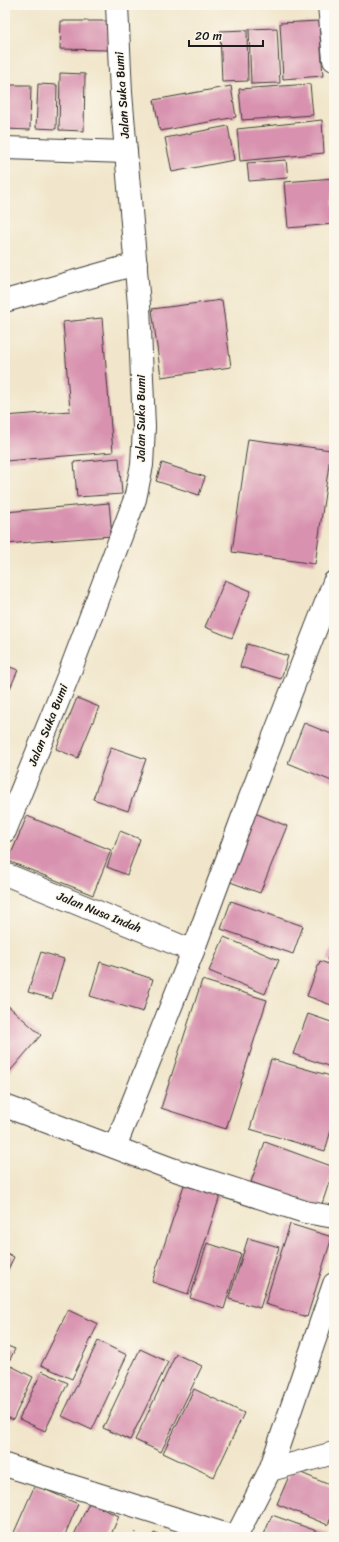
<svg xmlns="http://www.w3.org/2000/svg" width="339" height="1542" font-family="Sriracha,sans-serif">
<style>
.building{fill:#d892af}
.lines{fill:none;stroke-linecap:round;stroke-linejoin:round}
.street-casing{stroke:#3c3a36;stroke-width:24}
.path{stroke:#3c3a36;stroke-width:2.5;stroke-dasharray:1 3;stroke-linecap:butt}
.street{stroke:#fff;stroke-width:22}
.labels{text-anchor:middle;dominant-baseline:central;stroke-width:3;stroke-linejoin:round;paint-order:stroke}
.street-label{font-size:12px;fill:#1c1c1c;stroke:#fbf7ec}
</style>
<rect width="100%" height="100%" fill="#fbf7ec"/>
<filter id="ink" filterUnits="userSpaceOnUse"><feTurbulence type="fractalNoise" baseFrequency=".025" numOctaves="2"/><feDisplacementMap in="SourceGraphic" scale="8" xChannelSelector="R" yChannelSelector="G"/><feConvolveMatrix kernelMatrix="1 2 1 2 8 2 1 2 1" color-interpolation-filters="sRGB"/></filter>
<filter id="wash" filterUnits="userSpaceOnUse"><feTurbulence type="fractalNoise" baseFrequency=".012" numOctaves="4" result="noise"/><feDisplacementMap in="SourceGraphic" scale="16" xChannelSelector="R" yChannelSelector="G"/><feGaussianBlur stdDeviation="0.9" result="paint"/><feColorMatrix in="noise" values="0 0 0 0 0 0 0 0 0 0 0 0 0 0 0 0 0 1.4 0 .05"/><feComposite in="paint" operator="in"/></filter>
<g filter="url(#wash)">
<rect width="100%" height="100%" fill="#f1e6cb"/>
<g id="blocks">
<!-- building -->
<g class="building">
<path d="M61,21h48l-1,29 -48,-1z"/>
<path d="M319,21l4,55 -40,3 -3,-56z"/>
<path d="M277,28l3,55 -29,1 -2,-55z"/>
<path d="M247,30l1,51 -26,1 -2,-51z"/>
<path d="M60,73l25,1 -1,57 -25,-1z"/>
<path d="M38,84l19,1 -1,44 -20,-1z"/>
<path d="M310,84l3,31 -71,5 -3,-31z"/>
<path d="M5,85h26l-1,45 -25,-1z"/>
<path d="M231,86l5,31 -76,14 -6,-31z"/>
<path d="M322,120l2,33 -84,8 -3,-32z"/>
<path d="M228,126l6,34 -62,12 -7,-34z"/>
<path d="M286,160l2,18 -39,3 -2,-18z"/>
<path d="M334,178v46l-46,4 -4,-46z"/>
<path d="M222,300l9,67 -70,10 -9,-68z"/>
<path d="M102,318l11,134 -108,9v-45l65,-5 -7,-89z"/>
<path d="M248,439l83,11 -16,114 -83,-12z"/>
<path d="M119,458l3,36 -45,3 -3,-35z"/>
<path d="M162,463l43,14 -6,18 -43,-14z"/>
<path d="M109,503l3,33 -107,8v-32z"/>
<path d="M225,580l26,11 -19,47 -27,-11z"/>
<path d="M247,644l41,12 -7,23 -41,-12z"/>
<path d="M5,665l13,5 -13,30z"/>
<path d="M77,698l22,9 -21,51 -22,-9z"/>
<path d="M304,723l30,12v47l-46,-19z"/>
<path d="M111,747l35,12 -18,52 -35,-12z"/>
<path d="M252,812l35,14 -27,67 -35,-13z"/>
<path d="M27,816l84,34 -18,45 -85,-34z"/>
<path d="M120,831l20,8 -13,36 -20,-8z"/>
<path d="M231,901l72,25 -10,28 -72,-25z"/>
<path d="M334,918v10l-3,-2z"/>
<path d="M224,937l55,23 -14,34 -56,-23z"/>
<path d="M334,943v20l-7,-3z"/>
<path d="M41,952l23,7 -12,40 -24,-7z"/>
<path d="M320,961l14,5v40l-27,-10z"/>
<path d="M100,962l53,17 -10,33 -53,-16z"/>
<path d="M202,980l65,20 -41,129 -65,-21z"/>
<path d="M5,1003l36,32 -36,42z"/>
<path d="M308,1014l26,9v45l-41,-14z"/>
<path d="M271,1059l63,18v43l-9,31 -75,-22z"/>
<path d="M265,1142l69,25 -13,40 -70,-25z"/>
<path d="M184,1185l36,11 -32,98 -36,-12z"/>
<path d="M290,1224l42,13 -25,80 -42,-13z"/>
<path d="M248,1238l31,9 -19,61 -31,-9z"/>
<path d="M207,1243l34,11 -17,55 -34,-11z"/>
<path d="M5,1252l9,5 -9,19z"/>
<path d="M68,1310l30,14 -26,55 -31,-14z"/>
<path d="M98,1341l29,14 -35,75 -30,-14z"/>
<path d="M5,1345l10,4 -10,21z"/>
<path d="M140,1349l28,13 -38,78 -27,-12z"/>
<path d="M176,1354l26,12 -41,86 -26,-12z"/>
<path d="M11,1366l22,11 -20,43 -8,-4v-37z"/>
<path d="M42,1371l26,12 -23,48 -26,-12z"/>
<path d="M194,1389l50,24 -30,64 -51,-24z"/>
<path d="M292,1469l42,18v23l-6,15 -51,-21z"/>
<path d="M35,1485l43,19 -14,33h-52z"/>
<path d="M89,1503l30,13 -9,21h-37z"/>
<path d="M272,1515l56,20v2h-65z"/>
<path d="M154,1533l10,4h-12z"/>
</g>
</g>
</g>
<g filter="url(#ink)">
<use href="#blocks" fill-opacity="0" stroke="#3c3a36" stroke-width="1"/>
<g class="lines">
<defs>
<g id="street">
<path d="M329,5l5,55"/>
<path d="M5,148l121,4"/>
<path d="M5,301l131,-37"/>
<path d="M5,831l64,-157 66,-175 7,-34 2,-38 -5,-122 -18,-212 -4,-88"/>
<path d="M5,874l188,77"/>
<path d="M5,1106l167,63 133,43 29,5"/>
<path d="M115,1147l78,-196 56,-151 85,-218"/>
<path d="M5,1465l229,72"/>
<path d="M270,1470l64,-17"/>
<path d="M236,1537l34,-67 64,-186"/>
</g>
</defs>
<!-- street casing -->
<use href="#street" class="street-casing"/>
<!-- path -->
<path class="path" d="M134,1537l2,-7"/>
<!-- street -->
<use href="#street" class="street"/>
</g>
</g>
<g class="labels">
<!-- street labels -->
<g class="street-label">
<text transform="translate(122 95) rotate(-94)">Jalan Suka Bumi</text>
<text transform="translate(141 418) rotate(-90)">Jalan Suka Bumi</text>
<text transform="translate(48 725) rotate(-68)">Jalan Suka Bumi</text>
<text transform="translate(99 912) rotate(22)">Jalan Nusa Indah</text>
</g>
</g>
<!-- margin -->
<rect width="339" height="1542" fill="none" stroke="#fbf7ec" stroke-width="20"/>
<!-- scale -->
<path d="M189 40v6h74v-6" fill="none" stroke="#1c1c1c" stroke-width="2"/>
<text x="195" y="40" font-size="12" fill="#1c1c1c" stroke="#fbf7ec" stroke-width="3" paint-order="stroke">20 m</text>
</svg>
